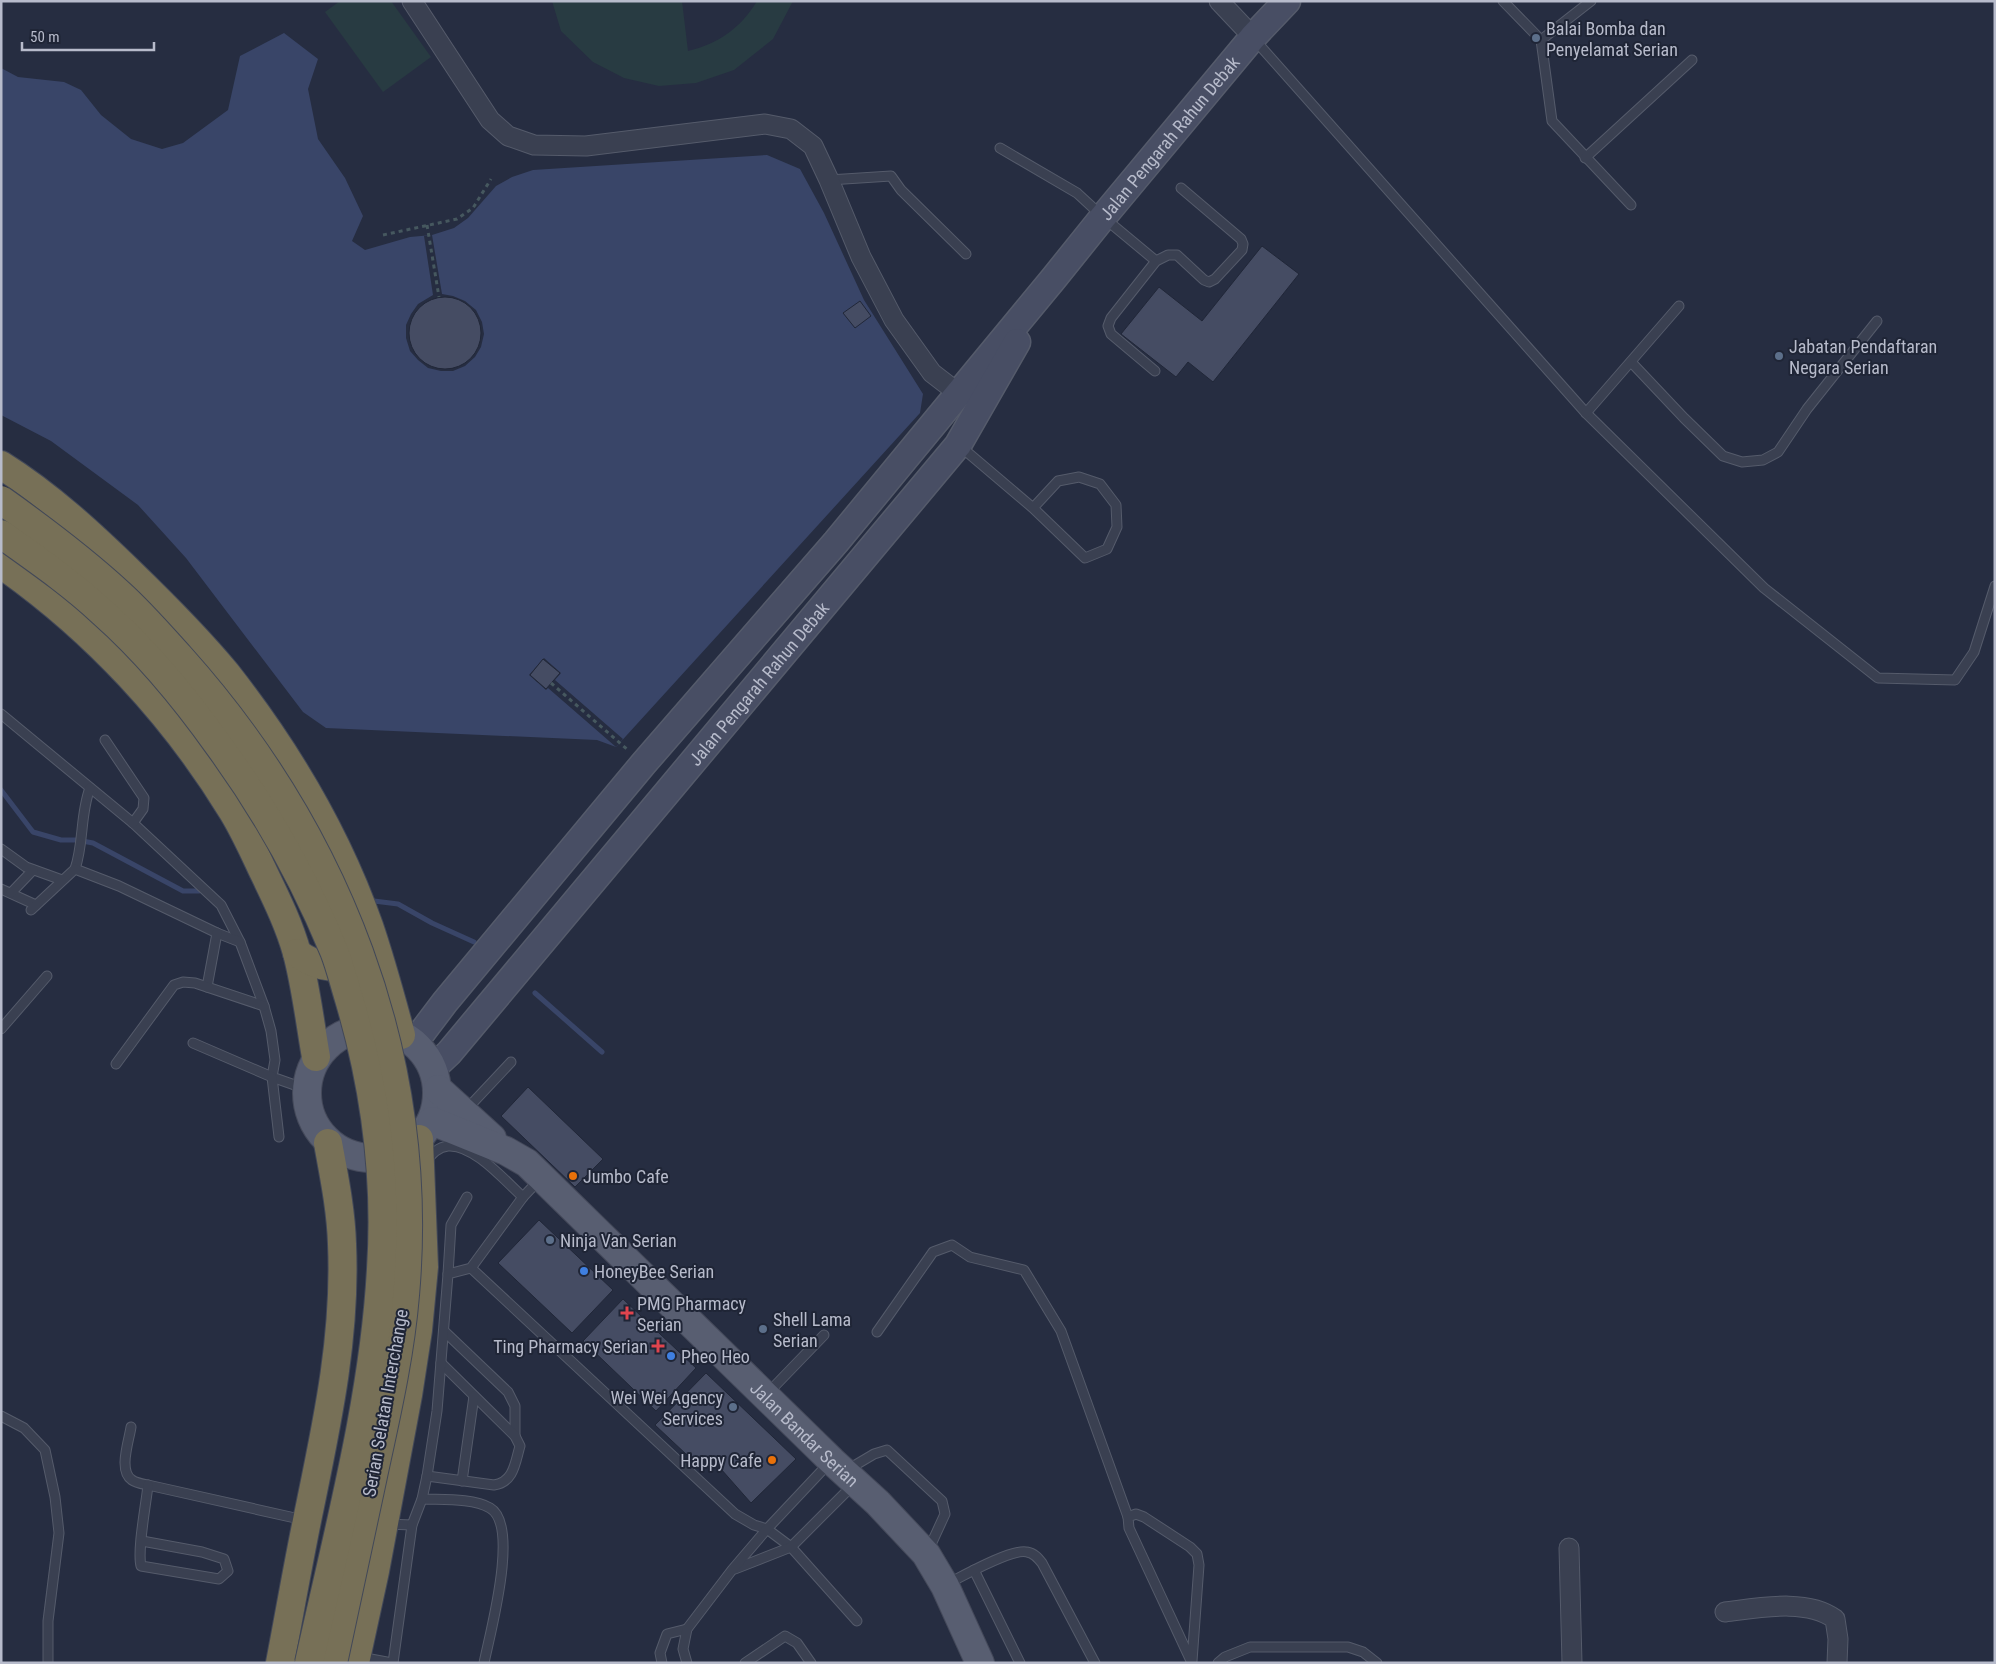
<svg xmlns="http://www.w3.org/2000/svg" width="1996" height="1664" font-family="'Roboto Condensed',sans-serif">
<style>
.green{fill:#283b42}
.water{fill:#394568}
.pier{fill:#262d41}
.lines{fill:none;stroke-linecap:round;stroke-linejoin:round}
.stream{stroke:#394568;stroke-width:5}
.building{fill:#454c63;stroke:#212738}
.lane-casing{stroke:#555b6b;stroke-width:11}
.street-casing{stroke:#555b6b;stroke-width:21}
.secondary-casing{stroke:#555b6b;stroke-width:29}
.primary-casing{stroke:#44495a;stroke-width:30}
.highway-casing{stroke:#424858;stroke-width:30}
.path{stroke:#46585f;stroke-width:3;stroke-dasharray:4 4;stroke-linecap:butt}
.lane{stroke:#3a4051;stroke-width:9}
.street{stroke:#3a4051;stroke-width:19}
.secondary{stroke:#484e64;stroke-width:26}
.primary{stroke:#585e71;stroke-width:28}
.highway{stroke:#777057;stroke-width:28}
.highway-bridge-casing{stroke:#424858;stroke-width:30;stroke-linecap:butt}
.highway-bridge{stroke:#777057;stroke-width:28}
.service-dot{fill:#5c6f8a;stroke:#1f2536;stroke-width:2}
.food-dot{fill:#e8710a;stroke:#1f2536;stroke-width:2}
.shop-dot{fill:#3f7fe0;stroke:#1f2536;stroke-width:2}
.health-dot{fill:#e0444e;stroke:#1f2536;stroke-width:2}
.labels{text-anchor:middle;dominant-baseline:central;stroke-width:4;stroke-linejoin:round;paint-order:stroke}
.poi-label{font-size:18px;fill:#b7bbcb;stroke:#1f2536;text-anchor:start}
.street-label{font-size:18px;fill:#b7bbcb;stroke:#1f2536}
</style>
<rect width="100%" height="100%" fill="#262d41"/>
<!-- green -->
<g class="green">
<path d="M340,1h51l40,56 -48,35 -58,-80z"/>
<path d="M552,1h130l6,50c30,-7 53,-23 69,-50h36l-20,38 -39,31 -38,13 -37,3 -35,-8 -31,-16 -32,-31z"/>
</g>
<!-- water -->
<path class="water" d="M284,33l34,26 -10,30 10,50 27,39 18,38 -11,25 13,9 45,-13 22,-2 22,-7 14,-10 28,-32 16,-9 21,-7 234,-15 33,14 24,44 40,87 59,94 -3,19 -304,334 -19,-7 -271,-12 -23,-16 -117,-154 -48,-53 -87,-64 -50,-26v-347l17,9 46,5 17,8 20,25 30,24 31,10 21,-6 45,-33 12,-54z"/>
<!-- pier -->
<g class="pier">
<path d="M432,235l10,59 11,2 12,5 11,9 6,12 2,12 -3,13 -6,10 -10,9 -12,5h-12l-13,-3 -10,-8 -8,-9 -4,-13v-13l5,-11 7,-10 15,-9 -9,-59z"/>
<path d="M544,658l17,15 -6,7 68,59 -7,8 -68,-59 -2,2 -17,-15z"/>
</g>
<g class="lines">
<!-- stream -->
<g class="stream">
<path d="M1,790l32,42 28,8h16l16,3 90,48h16"/>
<path d="M374,901l24,3 34,19 42,19"/>
<path d="M535,993l67,59"/>
</g>
</g>
<!-- building -->
<g class="building">
<path d="M1262,246l37,28 -86,108 -25,-20 -12,15 -55,-43 38,-47 43,34z"/>
<circle cx="445" cy="333" r="36"/>
<path d="M860,301l11,15 -16,12 -12,-15z"/>
<path d="M543,659l17,14 -14,16 -16,-14z"/>
<path d="M528,1087l75,72 -28,28 -74,-71z"/>
<path d="M539,1220l74,70 -41,43 -74,-70z"/>
<path d="M623,1299l73,69 -40,43 -73,-70z"/>
<path d="M706,1373l90,86 -45,44 -38,-43 -10,10 -48,-45z"/>
</g>
<g class="lines">
<defs>
<g id="lane">
<path d="M1503,1l38,39 11,81 79,84"/>
<path d="M1254,39l332,374 178,175 114,90 77,2 19,-28 21,-66"/>
<path d="M1541,40l50,-39"/>
<path d="M1000,148l77,45 26,24 53,44"/>
<path d="M1585,158l107,-98"/>
<path d="M829,180l62,-4 10,14 65,64"/>
<path d="M1632,363l52,55 39,38 19,6 21,-2 15,-8 29,-43 70,-88"/>
<path d="M1155,371l-44,-37 -3,-8 3,-8 45,-57 12,-6h9l27,25 5,2 6,-3 27,-29 1,-6 -2,-5 -60,-51"/>
<path d="M1586,413l93,-107"/>
<path d="M960,446l73,62 52,50 22,-9 10,-22 -1,-22 -16,-21 -21,-7 -21,4 -25,27"/>
<path d="M1,714l132,109 88,82 19,37 24,64 7,25 4,29 -3,17 34,12"/>
<path d="M105,740l39,58 -1,11 -10,14"/>
<path d="M1,849l25,18 36,13"/>
<path d="M75,869c9,-26 5,-55 15,-81"/>
<path d="M1,889l35,16"/>
<path d="M11,893l22,-23"/>
<path d="M31,910l44,-41 44,17 98,47 23,9"/>
<path d="M207,987l10,-54"/>
<path d="M1,1029l46,-53"/>
<path d="M193,1043l79,34 7,60"/>
<path d="M116,1064l58,-79 9,-3 12,1 69,23"/>
<path d="M465,1111l46,-49"/>
<path d="M426,1161c6,-7 12,-14 22,-15 26,-2 57,35 75,51"/>
<path d="M471,1268l264,246 19,11 13,4 24,18 66,74"/>
<path d="M448,1274l3,-49 16,-28"/>
<path d="M444,1331l64,61 7,14v30"/>
<path d="M877,1332l56,-80 19,-7 18,12 54,13 37,61 67,186"/>
<path d="M767,1394l57,-59"/>
<path d="M1,1416l23,12 21,22 10,47 4,36 -11,88v42"/>
<path d="M131,1427c-2,14 -13,44 1,53 4,3 11,4 16,5l156,35"/>
<path d="M847,1470l27,-16 13,-4 55,51 3,13 -17,37"/>
<path d="M427,1476l67,9c20,-3 21,-22 26,-39l-5,-10 -74,-73"/>
<path d="M462,1481l12,-85"/>
<path d="M422,1499c20,1 51,-1 68,9 30,17 0,125 -6,155"/>
<path d="M387,1524l25,1"/>
<path d="M142,1541l60,11 22,7 4,12 -9,8 -78,-13c-4,-16 5,-61 7,-81"/>
<path d="M735,1569l56,-22 63,-63"/>
<path d="M974,1570l46,93"/>
<path d="M947,1584c14,-7 65,-36 80,-32 7,1 11,6 15,11l53,100"/>
<path d="M360,1657l32,6"/>
<path d="M1192,1661l7,-96 -2,-11 -7,-7 -46,-30 -8,-3 -8,3 1,11 63,135"/>
<path d="M393,1663l19,-138 10,-26 5,-23 10,-65 11,-137 23,-6 52,-71 17,-18"/>
<path d="M662,1663l-2,-10 7,-19 20,-5"/>
<path d="M687,1663l-4,-14 4,-20 45,-59 35,-41 63,-67"/>
<path d="M745,1663l40,-27 12,7 14,20"/>
<path d="M1218,1663l7,-6 25,-10h98l15,5 14,11"/>
</g>
<g id="street">
<path d="M412,1l78,119 18,16 26,9 52,1 179,-22 26,5 22,17 16,34 32,77 33,63 38,53 26,20"/>
<path d="M1219,1l34,36"/>
<path d="M1569,1548l3,115"/>
<path d="M1725,1612c33,-4 82,-14 110,7l3,20 -1,24"/>
</g>
<g id="secondary">
<path id="s1" d="M414,1043l31,-41 199,-239 192,-221 218,-264 49,-61 150,-180 34,-36"/>
<path id="s2" d="M433,1068l16,-15 509,-608 59,-103"/>
</g>
<g id="primary">
<circle cx="372" cy="1093" r="65"/>
<path d="M438,1089l54,49"/>
<path id="s3" d="M432,1121l74,30 21,12 305,298 46,42 48,51 19,32 35,77"/>
</g>
<g id="highway">
<path d="M1,465c48,30 91,70 131,109 33,32 65,64 94,99 59,75 111,162 143,253 12,35 22,72 32,109"/>
<path d="M1,564c93,65 173,151 232,248 11,18 20,38 29,57 13,27 27,55 35,84 9,34 13,70 19,104"/>
<path d="M297,953c19,14 44,21 61,1"/>
<path d="M280,1663c10,-52 19,-105 30,-157 18,-87 36,-172 32,-262 -1,-34 -8,-68 -14,-101"/>
<path d="M355,1663l20,-92 33,-176 10,-65 6,-63 -5,-128"/>
</g>
</defs>
<!-- lane casing -->
<use href="#lane" class="lane-casing"/>
<!-- street casing -->
<use href="#street" class="street-casing"/>
<!-- secondary casing -->
<use href="#secondary" class="secondary-casing"/>
<!-- primary casing -->
<use href="#primary" class="primary-casing"/>
<!-- highway casing -->
<use href="#highway" class="highway-casing"/>
<!-- path -->
<g class="path">
<path d="M427,225l12,72"/>
<path d="M383,235l74,-16 16,-11 18,-29"/>
<path d="M551,683l77,67"/>
</g>
<!-- lane -->
<use href="#lane" class="lane"/>
<!-- street -->
<use href="#street" class="street"/>
<!-- secondary -->
<use href="#secondary" class="secondary"/>
<!-- primary -->
<use href="#primary" class="primary"/>
<!-- highway -->
<use href="#highway" class="highway"/>
<defs>
<g id="highway-bridge">
<path d="M1,500c41,29 82,60 119,94 21,19 40,41 59,62 158,176 247,401 226,639 -5,61 -19,121 -32,181 -13,62 -27,125 -40,187"/>
<path d="M1,534c35,25 70,49 101,78 44,39 83,86 117,134 46,63 85,132 115,205 6,15 10,32 15,48 26,88 38,179 32,270 -7,131 -44,266 -72,394"/>
</g>
</defs>
<!-- highway-bridge casing -->
<use href="#highway-bridge" class="highway-bridge-casing"/>
<!-- highway-bridge -->
<use href="#highway-bridge" class="highway-bridge"/>
</g>
<!-- markers -->
<g class="service-dot">
<circle cx="1536" cy="38" r="5"/>
<circle cx="1779" cy="356" r="5"/>
<circle cx="550" cy="1240" r="5"/>
<circle cx="763" cy="1329" r="5"/>
<circle cx="733" cy="1407" r="5"/>
</g>
<g class="food-dot">
<circle cx="573" cy="1176" r="5"/>
<circle cx="772" cy="1460" r="5"/>
</g>
<g class="shop-dot">
<circle cx="584" cy="1271" r="5"/>
<circle cx="671" cy="1356" r="5"/>
</g>
<g class="health-dot">
<path d="M624.5 1305.5h5v5h5v5h-5v5h-5v-5h-5v-5h5z"/>
<path d="M655.5 1338.5h5v5h5v5h-5v5h-5v-5h-5v-5h5z"/>
</g>
<g class="labels">
<!-- poi labels -->
<g class="poi-label">
<text x="1546" y="28">Balai Bomba dan<tspan x="1546" dy="21">Penyelamat Serian</tspan></text>
<text x="1789" y="346">Jabatan Pendaftaran<tspan x="1789" dy="21">Negara Serian</tspan></text>
<text x="583" y="1176">Jumbo Cafe</text>
<text x="560" y="1240">Ninja Van Serian</text>
<text x="594" y="1271">HoneyBee Serian</text>
<text x="637" y="1303">PMG Pharmacy<tspan x="637" dy="21">Serian</tspan></text>
<text x="773" y="1319">Shell Lama<tspan x="773" dy="21">Serian</tspan></text>
<text x="648" y="1346" text-anchor="end">Ting Pharmacy Serian</text>
<text x="681" y="1356">Pheo Heo</text>
<text x="723" y="1397" text-anchor="end">Wei Wei Agency<tspan x="723" dy="21">Services</tspan></text>
<text x="762" y="1460" text-anchor="end">Happy Cafe</text>
</g>
<!-- street labels -->
<g class="street-label">
<text stroke="none"><textPath href="#s1" startOffset="1179">Jalan Pengarah Rahun Debak</textPath></text>
<text stroke="none"><textPath href="#s2" startOffset="504">Jalan Pengarah Rahun Debak</textPath></text>
<text transform="translate(385 1403) rotate(-80)">Serian Selatan Interchange</text>
<text stroke="none"><textPath href="#s3" startOffset="492">Jalan Bandar Serian</textPath></text>
</g>
</g>
<!-- border -->
<rect width="1996" height="1664" fill="none" stroke="#b7bbcb" stroke-width="5"/>
<!-- scale -->
<path d="M22 42v8h132v-8" fill="none" stroke="#b7bbcb" stroke-width="2.5"/>
<text x="30" y="42" font-size="15" fill="#b7bbcb" stroke="#1f2536" stroke-width="4" paint-order="stroke">50 m</text>
</svg>
